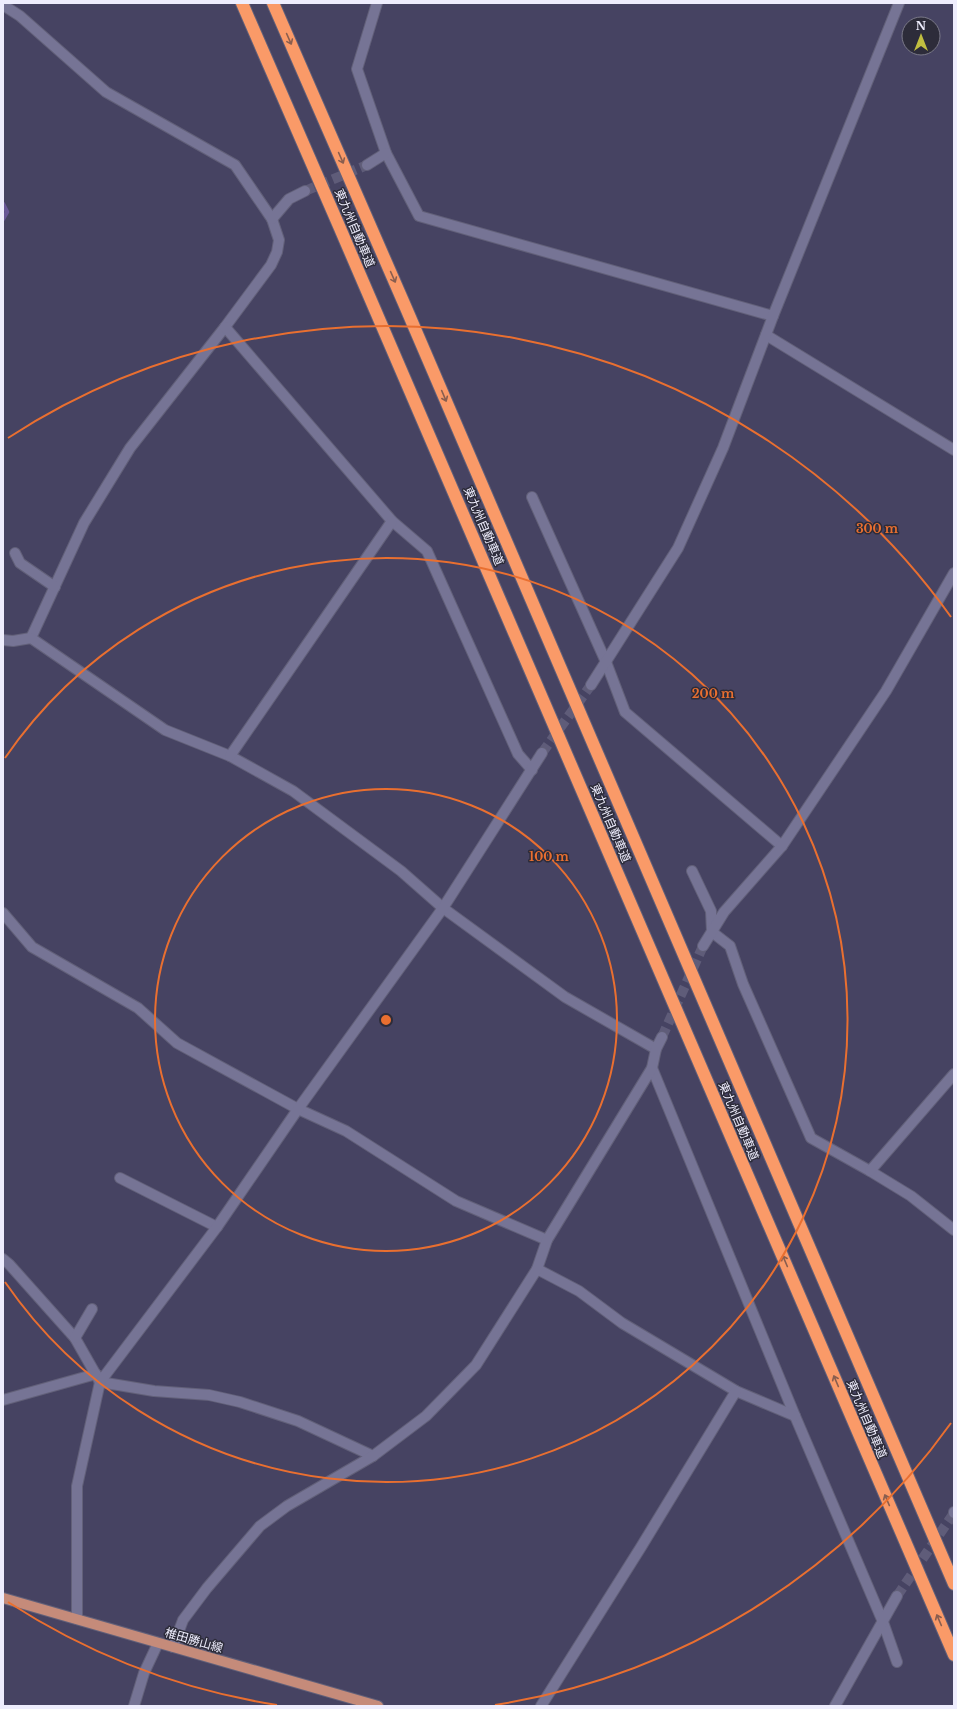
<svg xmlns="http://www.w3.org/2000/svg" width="957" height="1709" font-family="'Libre Baskerville','Noto Sans JP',serif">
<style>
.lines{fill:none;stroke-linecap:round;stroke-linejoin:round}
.stream{stroke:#685796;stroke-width:4.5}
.street-tunnel{stroke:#5f5c79;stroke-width:10;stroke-dasharray:10 5;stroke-linecap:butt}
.street-casing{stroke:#626079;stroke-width:12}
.primary-casing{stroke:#626079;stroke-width:12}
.highway-casing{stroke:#626079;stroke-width:14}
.street{stroke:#767495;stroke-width:10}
.primary{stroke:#c58b7a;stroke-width:10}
.highway{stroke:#fa9a68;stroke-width:12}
.oneway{stroke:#895e4f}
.ring{fill:none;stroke:#e96f30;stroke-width:2}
.labels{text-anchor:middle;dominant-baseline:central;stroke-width:3;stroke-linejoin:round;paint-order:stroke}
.street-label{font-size:12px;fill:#eeedfd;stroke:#2d2c3a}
.centre{fill:#e96f30;stroke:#2d2c3a;stroke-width:2}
.ring-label{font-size:12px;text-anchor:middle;font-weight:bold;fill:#e96f30;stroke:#2d2c3a;stroke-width:3;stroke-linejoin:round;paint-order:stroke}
</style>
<rect width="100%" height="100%" fill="#464362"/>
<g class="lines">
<!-- stream -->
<path class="stream" d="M3,204l4,8 -4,7"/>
<!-- street-tunnel -->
<g class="street-tunnel">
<path d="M305,191l62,-26"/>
<path d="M542,753l49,-68"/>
<path d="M662,1037l41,-91"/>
<path d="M897,1596l57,-83"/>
</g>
<defs>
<g id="street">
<path d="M377,3l-20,66 29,84 33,63 354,100"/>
<path d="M3,5l17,11 86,76 129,73 37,54 7,21 -2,12 -6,13 -46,62 -95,121 -46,75 -53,115"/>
<path d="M367,165l19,-12"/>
<path d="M272,219l17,-20 16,-8"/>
<path d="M225,327l167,194 35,30 91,203 14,16"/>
<path d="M766,335l188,115"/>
<path d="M532,497l74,165 19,50 157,134"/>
<path d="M15,553l5,10 35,24"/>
<path d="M3,640l10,1 18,-3 134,92 65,26 63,35 108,80 42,37 122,89 91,52"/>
<path d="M591,685l87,-137 45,-100 50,-132 126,-313"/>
<path d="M230,756l162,-235"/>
<path d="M692,871l19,40 1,21 18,14 13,38 68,154 59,33 41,25 43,34"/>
<path d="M3,913l29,34 106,61 39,35 121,66 48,22 110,70 91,39"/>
<path d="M703,946l21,-34 58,-66 104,-155 68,-118"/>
<path d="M652,1068l143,348 88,206 14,40"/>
<path d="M870,1171l84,-97"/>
<path d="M120,1178l97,49"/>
<path d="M3,1259l6,5 66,74 25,44 54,9 55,4 31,7 58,19 75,35"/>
<path d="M537,1269l42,22 43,32 114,68 59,25"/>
<path d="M75,1338l17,-29"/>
<path d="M3,1400l93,-26"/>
<path d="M954,1513v-1"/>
<path d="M77,1619v-133l23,-104 117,-155 81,-118 145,-201 99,-155"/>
<path d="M173,1647l10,-27 24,-32 53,-62 27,-20 86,-50 53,-40 50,-51 61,-96 10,-29 105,-172 4,-19 6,-12"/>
<path d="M134,1706l10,-33 14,-30"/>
<path d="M541,1706l100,-159 95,-156"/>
<path d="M835,1706l62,-110"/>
</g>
<path id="primary" d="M3,1598l375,108"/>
<g id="highway">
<path d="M242,3l97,223 615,1429"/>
<path d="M273,3l133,305 548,1276"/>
</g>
</defs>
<!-- street casing -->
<use href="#street" class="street-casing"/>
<!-- primary casing -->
<use href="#primary" class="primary-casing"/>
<!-- highway casing -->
<use href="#highway" class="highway-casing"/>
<!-- street -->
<use href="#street" class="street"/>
<!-- primary -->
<use href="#primary" class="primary"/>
<!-- highway -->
<use href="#highway" class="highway"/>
</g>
<!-- one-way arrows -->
<defs><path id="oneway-shaft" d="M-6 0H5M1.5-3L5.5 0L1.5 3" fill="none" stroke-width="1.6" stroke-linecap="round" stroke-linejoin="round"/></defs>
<g class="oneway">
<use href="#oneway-shaft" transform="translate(289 39) rotate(66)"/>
<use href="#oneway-shaft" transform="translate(341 158) rotate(66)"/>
<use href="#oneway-shaft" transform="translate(393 277) rotate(66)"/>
<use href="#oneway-shaft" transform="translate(444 396) rotate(67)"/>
<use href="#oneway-shaft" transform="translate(785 1261) rotate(-113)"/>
<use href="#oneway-shaft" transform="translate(836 1381) rotate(-113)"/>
<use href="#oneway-shaft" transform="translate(887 1500) rotate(-113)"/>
<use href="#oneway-shaft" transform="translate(939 1620) rotate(-113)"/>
</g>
<!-- distance rings -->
<g class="ring">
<circle cx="386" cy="1020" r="231"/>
<path d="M5 758A462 462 0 1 1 5 1282"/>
<path d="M951 1423A694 694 0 0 1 495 1705M277 1705A694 694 0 0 1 8 1602M8 438A694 694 0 0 1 951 617"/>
</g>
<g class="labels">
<!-- street labels -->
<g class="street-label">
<text transform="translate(355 228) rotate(67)">東九州自動車道</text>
<text transform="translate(484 526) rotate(67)">東九州自動車道</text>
<text transform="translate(611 823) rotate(67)">東九州自動車道</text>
<text transform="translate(739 1121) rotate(67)">東九州自動車道</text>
<text transform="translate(867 1419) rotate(67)">東九州自動車道</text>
<text transform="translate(194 1640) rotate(16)">椎田勝山線</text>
</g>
</g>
<circle cx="386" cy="1020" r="6" class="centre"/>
<g class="ring-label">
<text x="877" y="533">300 m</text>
<text x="713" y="698">200 m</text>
<text x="549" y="861">100 m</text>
</g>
<!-- border -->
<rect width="957" height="1709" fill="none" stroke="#eeedfd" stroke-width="8"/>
<!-- north arrow -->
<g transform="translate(921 36)"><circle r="19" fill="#2d2c3a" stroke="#7a7988"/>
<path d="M0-3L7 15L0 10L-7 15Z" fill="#c1be40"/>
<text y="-6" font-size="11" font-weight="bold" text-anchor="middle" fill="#eeedfd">N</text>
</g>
</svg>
